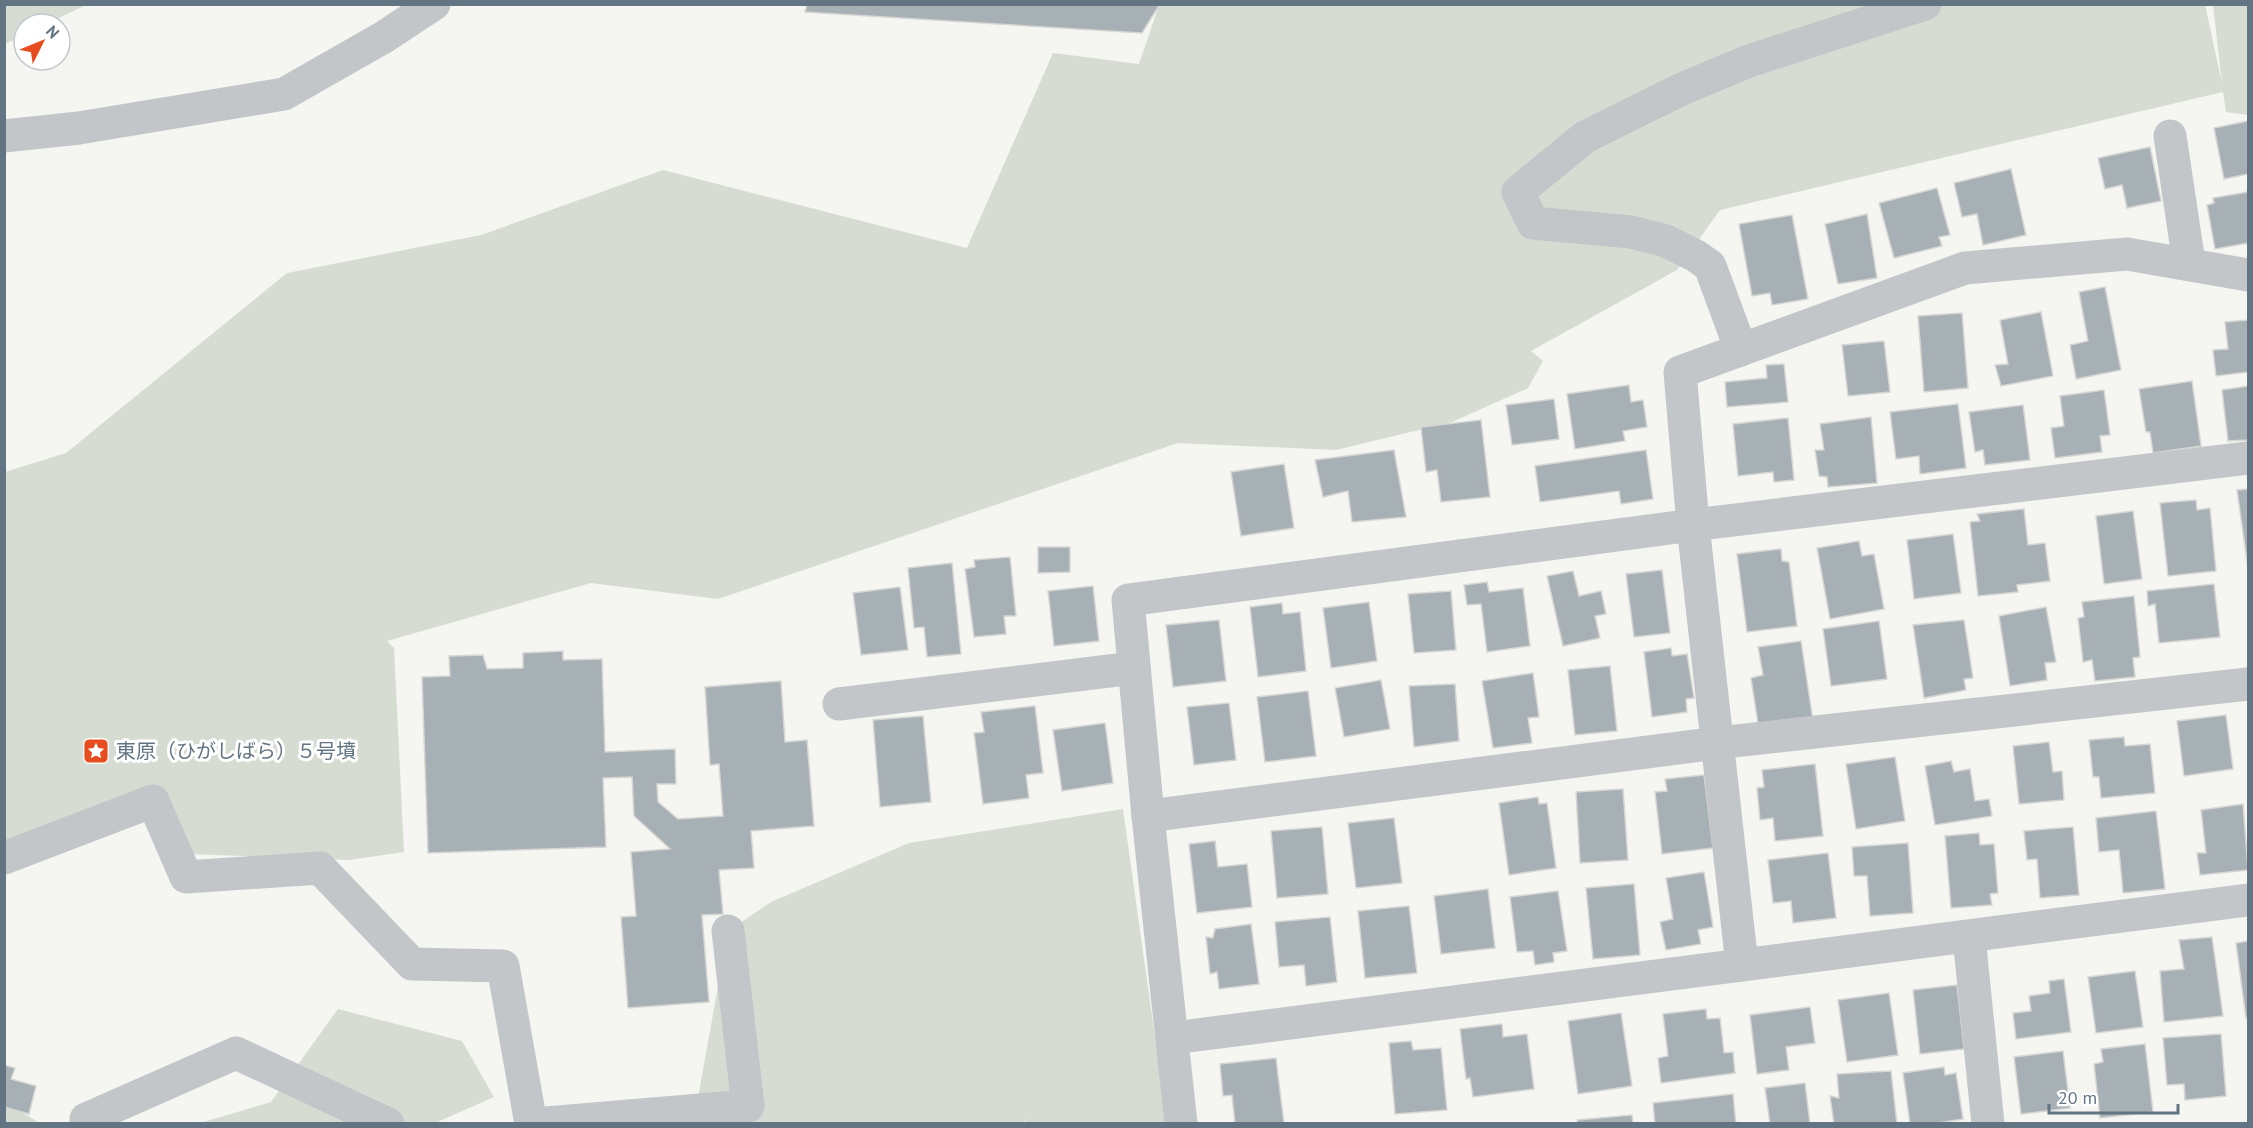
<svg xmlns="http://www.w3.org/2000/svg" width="2253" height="1128" font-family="'PT Sans','Noto Sans JP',sans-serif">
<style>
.green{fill:#d6dcd2}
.building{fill:#a7b0b5;stroke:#d6d6d4;stroke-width:1.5}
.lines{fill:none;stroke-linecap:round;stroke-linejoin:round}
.street{stroke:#c2c6c9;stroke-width:33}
.labels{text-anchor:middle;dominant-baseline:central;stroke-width:6;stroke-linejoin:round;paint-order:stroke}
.poi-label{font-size:20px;fill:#637583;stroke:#fff;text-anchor:start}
</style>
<rect width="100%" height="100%" fill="#f5f5f1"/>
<!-- green -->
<g class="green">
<path d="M5,4h81v1l-40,19h-22v11l-19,9z"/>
<path d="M1159,5h1046l17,78 -9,-78h35v110l-22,-3 -3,-20 -503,118 -43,60 -146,81 12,10 -15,27 -76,34 -116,28 -158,-7 -460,156 -127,-16 -204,58 7,7 10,204 -55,8 -159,-6 -35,-67 -150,61v-376l61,-19 221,-180 194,-38 182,-65 304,78 86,-195 86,11z"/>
<path d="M1123,809l44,314 -142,1 -1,-7v7h-517l190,-21 31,-172 43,-29 138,-59z"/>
<path d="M338,1009l124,32 32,56 -59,26 -238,1 74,-22z"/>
<path d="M5,1101l34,22h-34z"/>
</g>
<!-- building -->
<g class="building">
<path d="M807,4h353l-18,29 -337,-21z"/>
<path d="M2248,121v53l-24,5 -10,-51z"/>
<path d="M2150,147l11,54 -34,7 -5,-23 -17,4 -7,-31z"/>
<path d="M2011,169l15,66 -43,10 -6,-31 -15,3 -8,-34z"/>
<path d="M1937,188l13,47 -11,2 3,9 -48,12 -15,-55z"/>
<path d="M2248,192v51l-33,6 -8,-44 7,-2 -1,-5z"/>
<path d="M1867,214l10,64 -39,6 -13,-60z"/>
<path d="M1792,215l16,84 -36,6 -2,-12 -18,3 -13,-72z"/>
<path d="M2105,287l16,83 -45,9 -6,-34 18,-4 -9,-49z"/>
<path d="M2041,312l12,64 -52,10 -6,-21 13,-1 -8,-44z"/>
<path d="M1962,313l6,75 -44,4 -6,-76z"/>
<path d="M2248,320v52l-32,4 -3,-26 15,-1 -3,-27z"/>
<path d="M1884,341l6,51 -42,4 -6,-51z"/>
<path d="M1784,364l4,38 -61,5 -2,-25 42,-4 -1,-13z"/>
<path d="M2192,381l9,65 -48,7 -3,-21h-4l-7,-43z"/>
<path d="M1629,385l2,17 12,-2 4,27 -24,4 2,10 -50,8 -8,-55z"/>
<path d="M2248,386v54l-20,1 -6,-51z"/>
<path d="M2104,390l6,45 -10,1 2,16 -47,6 -4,-30 13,-2 -4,-30z"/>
<path d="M1554,399l5,40 -47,6 -6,-40z"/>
<path d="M1958,404l8,64 -46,6 -1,-18 -23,3 -6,-47z"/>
<path d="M2023,405l7,55 -45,5 -2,-15 -8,2 -6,-40z"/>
<path d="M1871,417l6,66 -49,4 -1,-10 -8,-1 -4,-26h9l-4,-26z"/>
<path d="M1788,418l6,62 -20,2 -1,-10 -35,4 -5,-52z"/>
<path d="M1481,420l9,77 -49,5 -4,-32 -11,2 -5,-45z"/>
<path d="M1394,450l12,67 -54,5 -4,-31 -25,6 -8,-37z"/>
<path d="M1646,450l7,49 -32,5 -2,-13 -79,11 -5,-36z"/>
<path d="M1284,464l10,64 -53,8 -10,-64z"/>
<path d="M2248,489v79l-11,-78z"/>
<path d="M2196,500l1,10 13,-2 6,63 -48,5 -8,-73z"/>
<path d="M2024,509l4,36 17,-2 5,38 -33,4 1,7 -40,4 -8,-74 10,-1 -3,-7z"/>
<path d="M2133,511l9,68 -38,5 -8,-68z"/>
<path d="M1953,534l8,59 -47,6 -7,-59z"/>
<path d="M1859,541l3,15 12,-2 10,55 -54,10 -13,-71z"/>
<path d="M1038,547h32v25l-32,1z"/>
<path d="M1781,549l1,12 7,1 8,64 -50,6 -10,-78z"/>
<path d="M1010,557l6,59h-12l2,18 -32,3 -9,-68 10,-2 -1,-7z"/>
<path d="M952,563l9,91 -34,3 -3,-30 -10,1 -6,-60z"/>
<path d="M1662,570l8,63 -36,4 -8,-63z"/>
<path d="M1573,571l6,25 22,-5 5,23 -11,2 5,22 -37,8 -16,-70z"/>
<path d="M1487,582l2,10 34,-4 7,58 -43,6 -6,-48 -14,1 -3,-20z"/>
<path d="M2214,584l6,53 -61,6 -4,-39 -7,2 -1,-15z"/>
<path d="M1093,586l6,55 -45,5 -6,-55z"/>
<path d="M900,587l8,63 -47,5 -8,-62z"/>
<path d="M1451,591l5,59 -42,3 -6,-59z"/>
<path d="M2134,596l6,61 -7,1 2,19 -40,4 -3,-21 -9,2 -5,-44 6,-1 -2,-15z"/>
<path d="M1369,602l8,59 -46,7 -8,-60z"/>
<path d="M1282,603l1,11 17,-2 6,59 -48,6 -8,-70z"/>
<path d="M2046,607l10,55 -11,1 2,17 -37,6 -11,-70z"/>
<path d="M1219,620l7,61 -53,6 -7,-62z"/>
<path d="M1964,620l9,58 -9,1 2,11 -42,8 -11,-73z"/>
<path d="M1879,621l8,58 -56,7 -8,-57z"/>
<path d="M1801,641l12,80 -54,9 -8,-52 12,-3 -5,-28z"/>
<path d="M1671,648l1,8 15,-2 7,44 -8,1 1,13 -35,5 -8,-65z"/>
<path d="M563,651v9l39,-1 3,93 70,-3 1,35h-19l1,18 20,17 45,-3 -4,-52 -9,1 -5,-78 76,-6 4,61 22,-2 7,86 -63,5 3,37 -35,2 4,44 -21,1 7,87 -81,6 -7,-91 15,-1 -5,-64 39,-3 -36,-33 -2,-39 -29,1 3,69 -178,6 -6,-176 28,-1 -1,-20 34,-1 4,14 36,-1v-15z"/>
<path d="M1610,666l7,65 -42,4 -7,-65z"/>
<path d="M1533,673l6,44 -11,1 4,25 -39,5 -11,-67z"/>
<path d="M1381,680l9,49 -46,8 -9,-49z"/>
<path d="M1455,684l4,57 -45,6 -5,-61z"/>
<path d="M1308,691l8,65 -51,6 -8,-65z"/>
<path d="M1229,703l7,57 -42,5 -7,-58z"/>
<path d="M1035,706l8,67 -17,2 3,23 -46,6 -9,-71 10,-1 -3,-20z"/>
<path d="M2226,715l7,54 -49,7 -7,-55z"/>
<path d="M923,716l8,86 -51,5 -7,-87z"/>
<path d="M1105,723l8,60 -51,8 -9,-61z"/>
<path d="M2124,737l1,9 25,-2 5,49 -54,5 -2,-21h-6l-4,-37z"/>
<path d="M2049,742l4,30 9,-1 2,29 -45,4 -6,-58z"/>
<path d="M1895,757l10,64 -49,8 -10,-65z"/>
<path d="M1951,761l3,11 16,-3 5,32 14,-2 3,17 -57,9 -10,-59z"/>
<path d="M1815,764l8,72 -48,5 -2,-23 -13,2 -3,-32 7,-1 -2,-17z"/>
<path d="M1704,775l9,73 -51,6 -7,-62 12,-1 -2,-12z"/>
<path d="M1623,789l5,71 -48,3 -4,-71z"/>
<path d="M1538,797l1,7 8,-1 9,65 -47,7 -10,-72z"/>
<path d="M2243,804l5,66 -48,5 -3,-22h9l-5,-43z"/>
<path d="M2156,811l9,78 -42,4 -4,-43 -20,2 -3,-34z"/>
<path d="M1394,818l8,65 -46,5 -8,-65z"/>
<path d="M1322,827l6,67 -51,4 -6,-67z"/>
<path d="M2073,827l6,68 -39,3 -3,-39 -10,1 -3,-29z"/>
<path d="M1979,833l1,12 14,-1 4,49 -8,1 2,11 -41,3 -6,-72z"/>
<path d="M1215,841l3,26 29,-3 5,43 -55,6 -8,-69z"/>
<path d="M1908,843l5,70 -43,3 -3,-40h-13l-2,-29z"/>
<path d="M1828,853l8,65 -43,5 -2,-22 -18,2 -5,-43z"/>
<path d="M1704,872l9,55 -15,3 3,14 -35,6 -6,-28 13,-3 -7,-41z"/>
<path d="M1634,884l6,71 -47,4 -7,-71z"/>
<path d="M1488,889l7,59 -54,6 -7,-58z"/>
<path d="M1558,891l9,60 -14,2 1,9 -19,3 -2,-14 -16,1 -7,-55z"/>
<path d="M1409,906l8,67 -52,5 -7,-67z"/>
<path d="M1330,917l7,65 -31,4 -2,-21 -25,2 -4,-45z"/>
<path d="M1251,924l8,60 -40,5 -2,-17 -7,2 -4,-37 7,1 2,-9z"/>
<path d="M2212,937l11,79 -59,6 -4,-51 24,-2 -5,-29z"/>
<path d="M2248,941v76l-2,1 -10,-75z"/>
<path d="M2135,971l8,56 -47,6 -8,-56z"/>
<path d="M2064,979l7,53 -55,7 -3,-26 18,-2 -2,-15 21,-3 -1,-12z"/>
<path d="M1957,985l7,64 -44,5 -7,-64z"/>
<path d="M1889,993l9,62 -51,7 -9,-62z"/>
<path d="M1810,1007l5,36 -29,4 3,23 -32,4 -7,-59z"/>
<path d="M1706,1009l1,10 13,-1 4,35 9,-1 2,21 -74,10 -3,-25 10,-2 -5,-42z"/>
<path d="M1621,1013l11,73 -54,8 -10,-73z"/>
<path d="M1502,1024l1,13 24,-3 7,55 -61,8 -3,-19 -4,1 -6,-50z"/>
<path d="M2221,1034l5,62 -41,4 -1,-16 -17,1 -4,-47z"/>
<path d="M1411,1041l2,9 28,-2 6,62 -52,4 -6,-71z"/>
<path d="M2145,1044l8,68 -53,6 -6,-54 9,-2 -2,-13z"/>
<path d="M2063,1051l7,57 -49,6 -7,-57z"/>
<path d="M1276,1058l8,66h-49l-3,-29 -9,1 -3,-32z"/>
<path d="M4,1065l11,3 -4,11 25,7 -7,28 -25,-7z"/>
<path d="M1944,1067l1,8 11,-2 7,46 -32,5h-21l-7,-51z"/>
<path d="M1891,1071l6,53h-63l-4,-28 9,2 -2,-24z"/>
<path d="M1805,1083l5,41h-40l-5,-36z"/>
<path d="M1733,1094l3,30h-81l-2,-21z"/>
<path d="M1632,1115l1,9h-55l-1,-4z"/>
</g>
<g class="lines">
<!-- street -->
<g class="street">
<path d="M4,136l75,-8 205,-34 100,-57 50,-33"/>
<path d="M2170,136l19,127"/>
<path d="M1741,350l-31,-84 -14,-10 -30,-15 -35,-9 -98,-9 -15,-31 67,-55 97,-48 67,-28 176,-57"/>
<path d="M839,704l295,-36"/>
<path d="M1148,816l569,-73 531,-59"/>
<path d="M4,858l149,-57 33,76 134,-9 92,96 91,2 28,158"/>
<path d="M1969,937l19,187"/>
<path d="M1742,965l-49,-440 -13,-153 285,-104 162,-14 121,21"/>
<path d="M1173,1038l1075,-138"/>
<path d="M87,1124l-1,-5 150,-66 152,71"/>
<path d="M534,1124l214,-18 -20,-175"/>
<path d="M1181,1124l-33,-308 -20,-216 565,-75 555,-67"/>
</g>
</g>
<!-- icons -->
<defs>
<symbol id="sight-square" viewBox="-11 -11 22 22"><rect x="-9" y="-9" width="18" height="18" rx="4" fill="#e74c1f" stroke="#fff"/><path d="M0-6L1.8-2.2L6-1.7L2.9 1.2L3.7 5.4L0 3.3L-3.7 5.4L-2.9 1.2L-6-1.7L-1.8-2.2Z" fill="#fff"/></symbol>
</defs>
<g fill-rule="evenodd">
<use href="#sight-square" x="81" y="736" width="30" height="30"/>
</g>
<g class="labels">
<!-- poi labels -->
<g class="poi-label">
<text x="116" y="751">東原（ひがしばら）５号墳</text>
</g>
</g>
<!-- border -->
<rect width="2253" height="1128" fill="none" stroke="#637583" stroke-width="12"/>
<!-- north arrow -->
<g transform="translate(42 42) rotate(47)"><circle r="28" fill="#ffffff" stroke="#c1c8cd" stroke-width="1.5"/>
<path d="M0-4.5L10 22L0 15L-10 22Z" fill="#e74c1f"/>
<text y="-9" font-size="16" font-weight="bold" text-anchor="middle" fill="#637583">N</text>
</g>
<!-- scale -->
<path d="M2049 1104v9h129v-9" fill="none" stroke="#637583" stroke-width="3"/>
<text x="2058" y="1104" font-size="18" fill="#637583" stroke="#ffffff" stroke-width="4.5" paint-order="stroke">20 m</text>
</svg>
